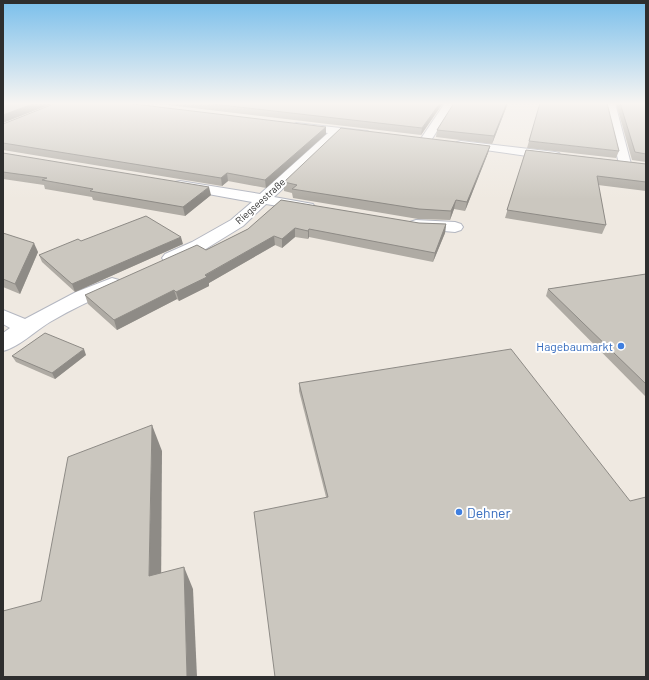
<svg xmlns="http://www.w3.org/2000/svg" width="649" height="680" font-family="Barlow,sans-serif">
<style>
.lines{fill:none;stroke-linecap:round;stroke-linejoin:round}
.minor-casing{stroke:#b4b7c1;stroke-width:2}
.minor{fill:#fff;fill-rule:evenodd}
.wall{fill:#afaba4}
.shaded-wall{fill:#8e8b86}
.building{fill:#cbc7bf;stroke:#8e8b86}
.shop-dot{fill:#3f7fe0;stroke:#fff;stroke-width:1.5}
.labels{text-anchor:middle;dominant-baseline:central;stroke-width:4;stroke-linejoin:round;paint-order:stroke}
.far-street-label{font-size:10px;fill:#2e2e2e;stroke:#fff}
.shop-label{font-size:12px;fill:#366cbe;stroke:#fff;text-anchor:end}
.near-shop-label{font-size:14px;fill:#366cbe;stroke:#fff;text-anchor:start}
</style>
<rect width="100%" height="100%" fill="#efe9e1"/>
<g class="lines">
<defs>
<g id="minor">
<path d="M445,103h10l-25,39h-8l-2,-2z"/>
<path d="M605,103h10l16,61 -2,3h-8l-2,-3z"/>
<path d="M296,123l71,8 6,3 -6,3 -27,-3 -66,63 39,7 2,3 -2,3 -5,1 -42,-7 -23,22 -39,24 -27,12 -6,1 -6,-1 -3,-4 3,-4 27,-12 39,-22 21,-18 -77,-14 -2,-3 2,-3 5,-1 80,13 68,-61 -36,-5 -1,-2z"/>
<path d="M461,141l94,11 4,1 2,3 -2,3 -4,1 -98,-14 -2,-2 2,-2z"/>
<path d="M416,220l39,2 6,2 2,3 -2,3 -6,2 -45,-4 -2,-3 2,-3z"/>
<path d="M112,278l7,2 3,4 -3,4c-24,10 -47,21 -69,34 -15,9 -31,25 -47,29v-18l7,-5 -7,-4v-14l22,9 51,-27z"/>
</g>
</defs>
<!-- minor casing -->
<use href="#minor" class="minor-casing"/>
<!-- minor -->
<use href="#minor" class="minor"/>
</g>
<!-- wall -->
<g class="wall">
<path d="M151,103h292l-22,32z"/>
<path d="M508,103l-16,41 -56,-7 1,-7z"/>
<path d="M616,103h30v59l-14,-2z"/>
<path d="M3,124l323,3v7l-60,54 -38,-7 -6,5 -219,-36z"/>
<path d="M529,141l90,10 -3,7 -89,-10z"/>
<path d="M490,146l-2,7 -23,58 -11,-2 -4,11 -32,-1 -125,-21 -1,-5 -8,-2v-9z"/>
<path d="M526,150l120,14v27l-48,-6 8,40 -4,9 -97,-16z"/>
<path d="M3,153l208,42 -26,21 -92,-16 -1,-3 -47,-8 -1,-4 -41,-6z"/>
<path d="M419,223l27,1 -1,9 -12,29 -124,-25 -1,2 -13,-2 -13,11 -7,-3 -66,38v3l-30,15 -2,-2 -60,31 -29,-26 -3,-9 121,-45 42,-21z"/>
<path d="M3,233l35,19 -18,42 -17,-7z"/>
<path d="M81,241l102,3 -108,48 -33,-30 -3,-7z"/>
<path d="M646,274v123l-100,-101 2,-7z"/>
<path d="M86,355l-31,24 -39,-17 -4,-6z"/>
<path d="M299,383l331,118 16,176 -320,-180 -27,-106z"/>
</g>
<!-- shaded-wall -->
<g class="shaded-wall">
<path d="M35,103h19l-51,20v-8z"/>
<path d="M440,103h3l-22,32 1,-7z"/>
<path d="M507,103h1l-16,41 2,-8z"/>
<path d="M326,127v7l-60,54 -1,-8z"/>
<path d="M490,146l-2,7 -23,58 2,-9z"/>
<path d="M227,173l1,8 -6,5 -1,-8z"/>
<path d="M209,187l2,8 -26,21 -2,-9z"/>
<path d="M456,200l-2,9 -4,11 1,-9z"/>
<path d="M446,224l-1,9 -12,29 2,-9z"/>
<path d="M295,228v9l-13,11v-9z"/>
<path d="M309,229v8l-1,2v-8z"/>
<path d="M274,236l1,9 -66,38v3l-30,15 -3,-9z"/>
<path d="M181,237l2,7 -108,48 -3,-8z"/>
<path d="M34,243l4,9 -18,42 -5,-10z"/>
<path d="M174,290l3,9 -60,31 -3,-10z"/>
<path d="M84,349l2,6 -31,24 -3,-6z"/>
<path d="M152,425l10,26 -1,146 -12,-21z"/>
<path d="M184,567l9,22 4,88h-10z"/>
</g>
<!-- building -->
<g class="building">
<path d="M3,103h32l-32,12z"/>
<path d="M56,103h69l201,24 -61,53 -38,-7 -6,5 -218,-35v-19z"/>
<path d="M204,103h236l-18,25z"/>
<path d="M454,103h53l-13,33 -57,-6z"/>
<path d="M540,103h67l12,48 -90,-10z"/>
<path d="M620,103h26v51l-11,-2z"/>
<path d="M341,128l149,18 -23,56 -11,-2 -5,11 -32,-2 -127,-20 5,-4 -13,-3z"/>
<path d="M526,150l120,14v18l-49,-6 9,49 -99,-15z"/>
<path d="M3,153l206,34 -26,20 -93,-16 3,-2 -51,-9 5,-2 -44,-6z"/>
<path d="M281,200l138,23 27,1 -11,29 -126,-24 -1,2 -13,-3 -13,11 -8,-3 -69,39 2,2 -31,15 -2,-2 -60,30 -29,-25 112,-50 9,5 42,-21z"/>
<path d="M146,216l35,21 -109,47 -33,-29 39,-16 3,2z"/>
<path d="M3,233l31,10 -19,41 -12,-5z"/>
<path d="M646,274v110l-98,-95z"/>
<path d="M45,333l39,16 -32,24 -40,-17z"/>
<path d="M511,349l119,152 16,-4v180h-371l-21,-165 74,-15 -29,-114z"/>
<path d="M152,425l-3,151 35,-9 3,110h-184v-66l38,-10 27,-144z"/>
</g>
<!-- sky -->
<linearGradient id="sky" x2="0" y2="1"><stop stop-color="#7abfeb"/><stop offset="0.52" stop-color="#f8f5f2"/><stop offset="1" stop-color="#f8f5f2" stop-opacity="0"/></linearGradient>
<rect width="649" height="199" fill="url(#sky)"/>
<!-- markers -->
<g class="shop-dot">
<circle cx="621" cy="346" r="4"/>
<circle cx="459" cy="512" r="4"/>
</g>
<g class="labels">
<!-- far-street labels -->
<g class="far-street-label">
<text transform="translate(260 201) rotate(-42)">Riegseestraße</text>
</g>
<!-- shop labels -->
<g class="shop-label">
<text x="613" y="346">Hagebaumarkt</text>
</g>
<!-- near-shop labels -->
<g class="near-shop-label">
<text x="467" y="512">Dehner</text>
</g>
</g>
<!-- border -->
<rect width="649" height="680" fill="none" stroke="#2e2e2e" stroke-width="8"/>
</svg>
